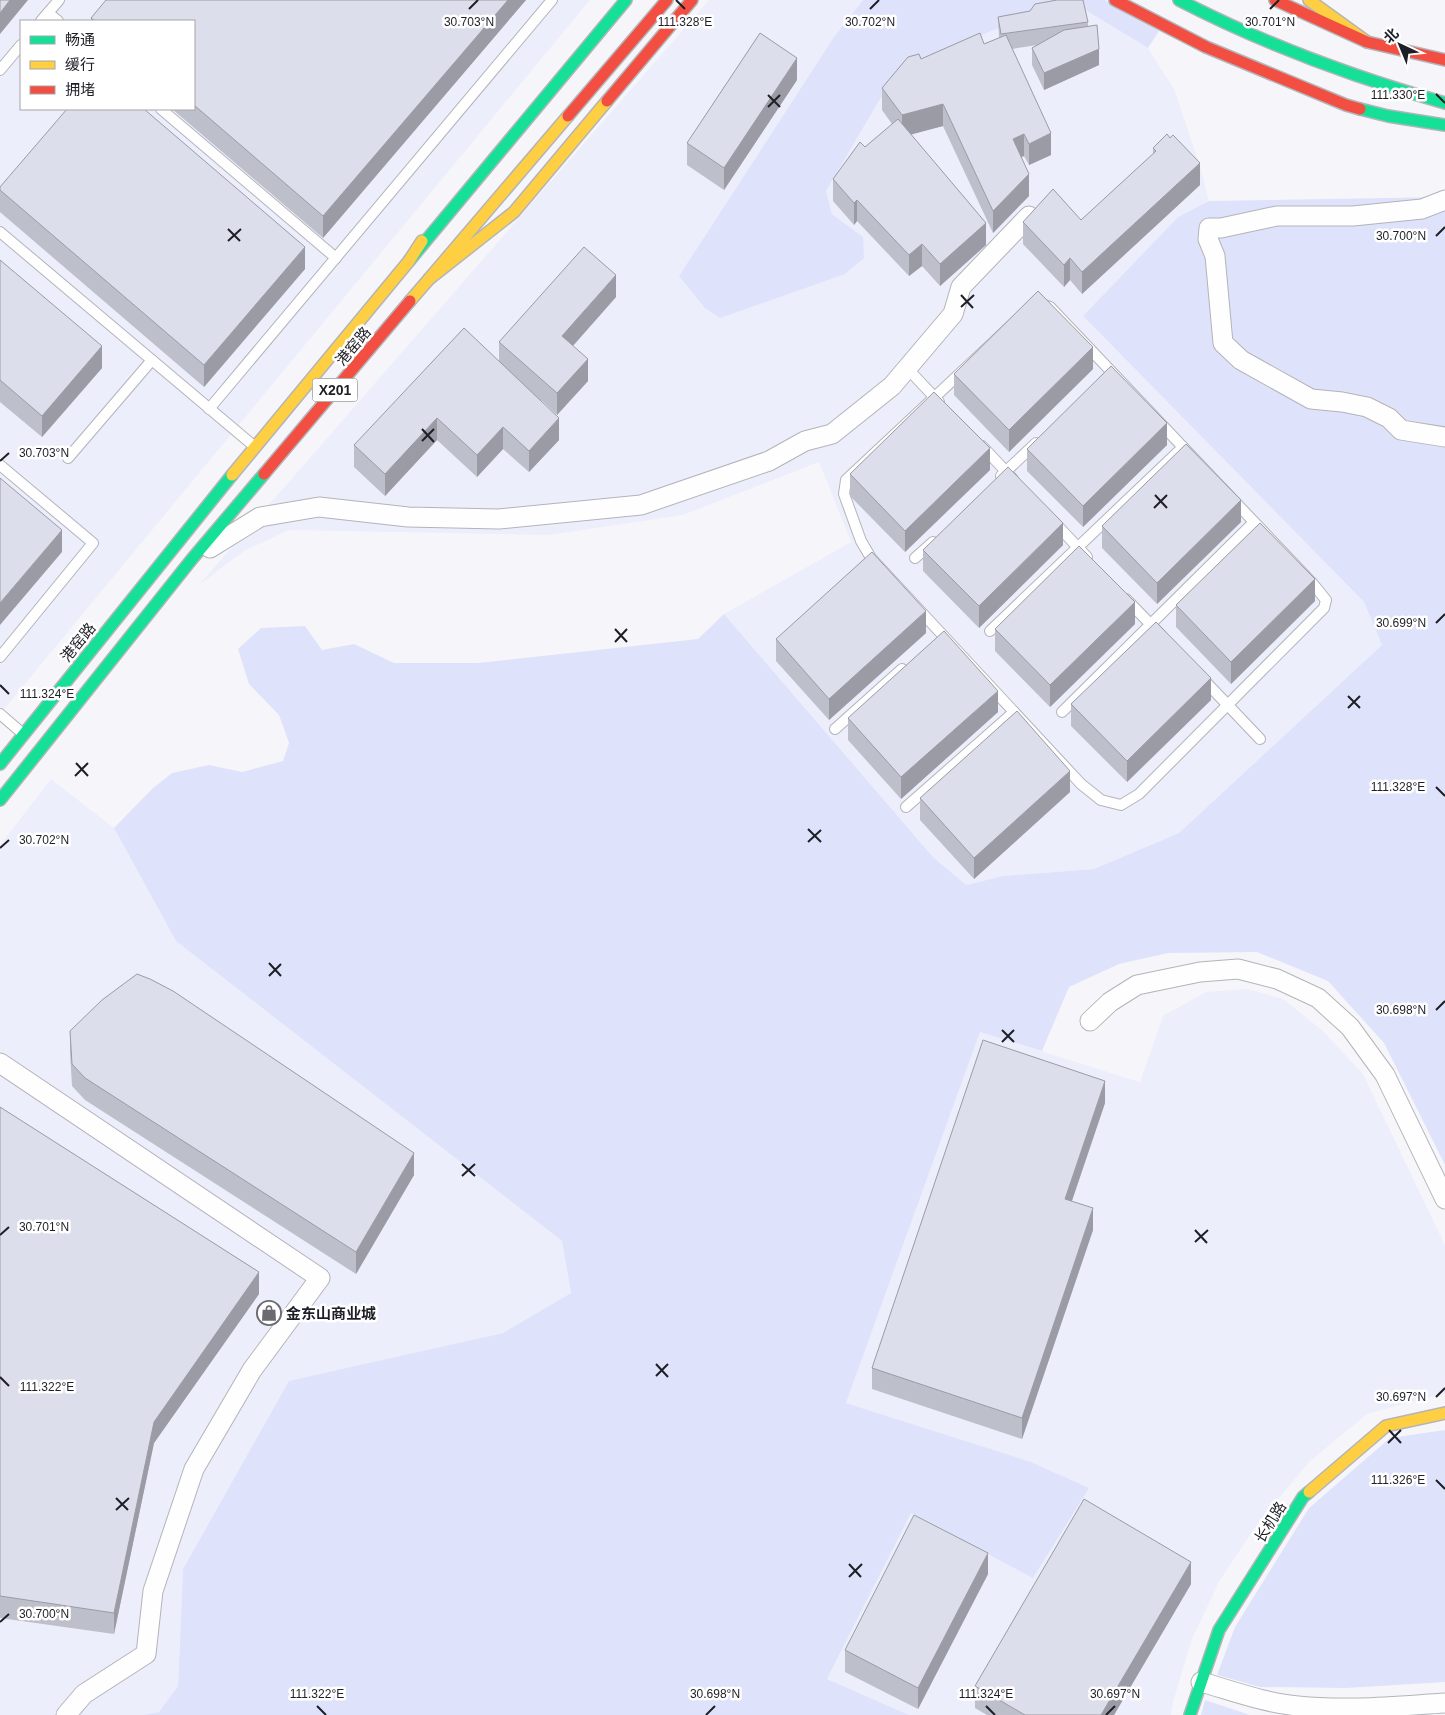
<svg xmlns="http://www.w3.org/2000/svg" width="1445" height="1715" font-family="Arial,'Noto Sans SC',sans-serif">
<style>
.built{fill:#eceefb;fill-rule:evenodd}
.green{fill:#dfe2fb}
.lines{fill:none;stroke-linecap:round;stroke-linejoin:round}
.lane-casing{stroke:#b3b4b9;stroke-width:12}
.street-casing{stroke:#b3b4b9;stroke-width:21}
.fast-casing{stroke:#b3b4b9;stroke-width:14}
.slow-casing{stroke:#b3b4b9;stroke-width:14}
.jam-casing{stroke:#b3b4b9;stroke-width:14}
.lane{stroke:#fefefe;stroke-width:10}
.street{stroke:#fefefe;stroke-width:19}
.fast{stroke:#16e098;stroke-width:11}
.slow{stroke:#ffcf43;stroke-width:11}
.jam{stroke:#f24e42;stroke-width:11}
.wall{fill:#bdbfca}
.shaded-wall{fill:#9a9ba4}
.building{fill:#dcdeeb;stroke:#9a9ba4}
.ticks{fill:none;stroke:#1e1f26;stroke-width:2}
.labels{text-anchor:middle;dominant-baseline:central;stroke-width:5;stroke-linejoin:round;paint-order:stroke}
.shield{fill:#fff;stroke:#626267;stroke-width:1}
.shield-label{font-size:14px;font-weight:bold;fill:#1e1f26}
.street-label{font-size:15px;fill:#1e1f26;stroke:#fff}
.poi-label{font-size:15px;font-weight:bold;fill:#1e1f26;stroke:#fff;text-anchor:start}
.ticks-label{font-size:12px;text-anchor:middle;fill:#1e1f26;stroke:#fff;stroke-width:5;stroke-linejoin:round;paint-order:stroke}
</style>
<rect width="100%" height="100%" fill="#f6f6fa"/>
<!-- built -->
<g class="built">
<path d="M0,0h590l-590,714zM21,21h173v88h-173z"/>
<path d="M709,0h154l-29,37 -155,239 184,-39 -31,-23 -6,-23 54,-92 54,-45 109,-43 36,-5 69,42 27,43 25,75 9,35 -31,16 -95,99 281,286 18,43 -203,188 -85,36 -91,7 -37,9 -33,-28 -209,-243 127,-72 -32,-80 -136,53 -134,20 -260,-5 -45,21 -45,34z"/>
<path d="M51,779l63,49 62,113 386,300 9,52 -68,40 -214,49 -106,187 -5,117 -19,26 -16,3h-143v-870z"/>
<path d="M1248,989l35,10 40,32 40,43 82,171v148l-78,21 -58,48 -53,64 -36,54 -28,59 -19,63 -2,13h-262l-82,-36 84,-166 122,64 55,-89 -57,-26 -185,-59 134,-371 160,50 23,-66 43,-24z"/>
</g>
<!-- green -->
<g class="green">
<path d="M863,0h242l54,31 -11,17 -69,-42 -37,5 -108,43 -54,45 -54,92 6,23 31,23 1,21 -19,16 -125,44 -15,-10 -26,-32 155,-239z"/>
<path d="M1445,197v968l-61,-122 -56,-62 -71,-29 -89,1 -49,11 -50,23 -27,64 -62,-19 -134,371 185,59 58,26 -56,90 -122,-65 -84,166 82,36h-766l16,-3 19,-26 5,-117 106,-188 214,-48 68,-40 -9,-52 -386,-300 -62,-113 38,-39 20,-16 37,-8 33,7 41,-11 6,-18 -10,-28 -30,-31 -11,-35 23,-21 44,-2 17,24 32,-6 40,19h84l220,-24 26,-25 209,243 33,28 37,-9 91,-7 85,-36 203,-188 -18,-43 -281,-286 95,-99 31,-16z"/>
<path d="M1445,1430v252l-99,6 -86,-1 -43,-12 18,-48 74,-119 81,-70z"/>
<path d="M1205,1700l39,13 5,2h-48z"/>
</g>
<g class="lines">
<defs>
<g id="lane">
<path d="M48,13l10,8"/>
<path d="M41,21l18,-21"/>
<path d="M0,70l21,-25"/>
<path d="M161,109l175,149"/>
<path d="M0,232l255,215"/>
<path d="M1038,303l12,4 263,277 13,16 -2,8 -185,186 -18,11 -20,-5 -20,-16 -210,-226 -10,-17 -17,-47 2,-14 184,-172z"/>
<path d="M907,368l32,34"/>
<path d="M209,409l343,-409"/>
<path d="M982,446l31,33"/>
<path d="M68,458l84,-98"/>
<path d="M0,465l93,78 -93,114"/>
<path d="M1001,476l35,-33"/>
<path d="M1054,522l33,35"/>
<path d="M915,558l18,-16"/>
<path d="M1126,599l35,36"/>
<path d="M990,631l193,-184"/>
<path d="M1202,678l58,61"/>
<path d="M1062,712l192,-190"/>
<path d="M0,714l22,19"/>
<path d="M835,729l67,-60"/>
<path d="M906,807l108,-95"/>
</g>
<g id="street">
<path d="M1445,200l-23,9 -69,7h-76l-56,12h-12l-1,11 7,17 8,87 18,17 70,39 31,3 25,5 22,11 12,12 44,7"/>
<path d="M210,548l50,-31 59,-10 89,10 91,2 142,-14 128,-44 36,-20 27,-7 60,-48 61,-72 8,-27 68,-71"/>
<path d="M1090,1021l20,-19 27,-17 63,-13 38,-3 39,10 41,19 32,29 35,48 60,124"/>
<path d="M0,1063l320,215 -68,92 -58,99 -41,122 -7,63 -62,40 -18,21"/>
<path d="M1201,1682c32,9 64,21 97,24 49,5 98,0 147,-3"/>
</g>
<g id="fast">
<path d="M1179,0c85,44 174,77 266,103"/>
<path d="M1360,109l28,7 57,9"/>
<path d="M409,261l217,-261"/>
<path d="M0,764l232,-289"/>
<path d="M0,800l192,-241 72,-85"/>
<path d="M1190,1715l29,-85 84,-133 6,-5"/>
</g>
<g id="slow">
<path d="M1309,0l58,42"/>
<path d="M429,279l139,-163"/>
<path d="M410,301l19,-22 85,-67 93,-111"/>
<path d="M232,475l177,-214 13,-20"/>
<path d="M1309,1492l77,-66 59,-13"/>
</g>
<g id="jam">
<path d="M1115,0l91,47 140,58 14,4"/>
<path d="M1275,0l92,42 78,18"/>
<path d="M607,101l85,-101"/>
<path d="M568,116l99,-116"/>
<path d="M264,474l146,-173"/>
</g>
</defs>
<!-- lane casing -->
<use href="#lane" class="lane-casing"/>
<!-- street casing -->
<use href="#street" class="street-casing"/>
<!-- fast casing -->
<use href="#fast" class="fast-casing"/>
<!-- slow casing -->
<use href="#slow" class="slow-casing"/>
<!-- jam casing -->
<use href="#jam" class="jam-casing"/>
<!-- lane -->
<use href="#lane" class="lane"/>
<!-- street -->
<use href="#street" class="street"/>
<!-- fast -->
<use href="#fast" class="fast"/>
<!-- slow -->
<use href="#slow" class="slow"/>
<!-- jam -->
<use href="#jam" class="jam"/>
</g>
<!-- wall -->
<g class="wall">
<path d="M526,0l-203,238 -151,-129h22v-88h-103v-3z"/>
<path d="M998,17l90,5v5l11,38 -55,25 -12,-25v-17l5,-3 -25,4 39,106 -22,10 -5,-9 -3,1 8,39 -36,37 -50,-107 -32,8 75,111 -46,41 -18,-20 -13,10 -52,-55 -3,4 -21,-24v-22l32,-32 27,-23 -10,-14v-22l39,-29 63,-15 15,-6z"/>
<path d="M797,80l-73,110 -37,-25v-22z"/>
<path d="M1153,148l47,37 -118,109 -12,-14 -6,7 -41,-43v-22l58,-2 72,-65z"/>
<path d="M0,187l305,82 -101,118 -204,-175z"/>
<path d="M0,260l102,108 -60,69 -42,-35z"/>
<path d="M616,297l-43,49 15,35 -31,34 -16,-15 18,40 -30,32 -26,-23 -26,28 -40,-37 -52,56 -31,-29v-22l145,-83v-20z"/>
<path d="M1093,369l-84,83 -55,-57v-21z"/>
<path d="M1167,445l-84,82 -56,-56v-22z"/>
<path d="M990,470l-85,82 -55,-56v-22z"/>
<path d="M1241,522l-84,82 -55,-56v-22z"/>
<path d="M1063,545l-84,83 -56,-57v-21z"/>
<path d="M1315,601l-84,83 -55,-57v-22z"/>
<path d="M1135,624l-85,83 -55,-56v-22z"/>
<path d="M926,633l-97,87 -53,-59v-22z"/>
<path d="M1211,700l-84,82 -56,-56v-22z"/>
<path d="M998,712l-97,87 -53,-59v-22z"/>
<path d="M1070,792l-96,87 -54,-59v-22z"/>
<path d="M70,1031l344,144 -58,99 -271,-174 -13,-14 -2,-34z"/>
<path d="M1105,1103l-33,98 21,29 -71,209 -150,-50v-21z"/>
<path d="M0,1107l259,187 -105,149 -40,191 -114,-16z"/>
<path d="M988,1574l-70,135 -73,-37v-22z"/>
<path d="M1191,1584l-77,131h-127l-12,-7v-22z"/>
</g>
<!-- shaded-wall -->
<g class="shaded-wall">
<path d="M10,0h18l-28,34v-21z"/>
<path d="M508,0h18l-203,238v-22z"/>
<path d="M1099,49v16l-55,25v-17z"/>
<path d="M797,58v22l-73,110v-22z"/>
<path d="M943,104v22l-41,11v-22z"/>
<path d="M1051,133v22l-22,10v-21z"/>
<path d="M1024,134v22l-11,5v-22z"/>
<path d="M1200,163v22l-118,109v-22z"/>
<path d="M1029,174v22l-36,37v-22z"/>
<path d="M857,200v21l-3,4v-22z"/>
<path d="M986,223v22l-46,41v-22z"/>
<path d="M922,244v22l-13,10v-21z"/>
<path d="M305,247v22l-101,118v-22z"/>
<path d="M1070,258v22l-6,7v-22z"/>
<path d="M616,275v22l-54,61v-22z"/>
<path d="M102,346v22l-60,69v-21z"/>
<path d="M1093,347v22l-84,83v-22z"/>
<path d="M588,359v22l-31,34v-22z"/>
<path d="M437,418v22l-52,56v-22z"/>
<path d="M559,418v22l-30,32v-21z"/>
<path d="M1167,423v22l-84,82v-21z"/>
<path d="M503,427v22l-26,28v-22z"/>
<path d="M990,448v22l-85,82v-21z"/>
<path d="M1241,500v22l-84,82v-21z"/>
<path d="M1063,523v22l-84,83v-22z"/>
<path d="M62,530v22l-62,73v-22z"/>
<path d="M1315,579v22l-84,83v-22z"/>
<path d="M1135,602v22l-85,83v-22z"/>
<path d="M926,611v22l-97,87v-21z"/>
<path d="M1211,678v22l-84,82v-21z"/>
<path d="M998,691v21l-97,87v-22z"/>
<path d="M1070,771v21l-96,87v-21z"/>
<path d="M1105,1081v22l-40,118v-22z"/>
<path d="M414,1153v22l-58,99v-22z"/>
<path d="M1093,1208v22l-71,209v-21z"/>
<path d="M259,1272v22l-105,149 -40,191v-21l40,-191z"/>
<path d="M988,1553v21l-70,135v-21z"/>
<path d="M1191,1562v22l-77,131h-13z"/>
</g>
<!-- building -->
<g class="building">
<path d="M0,0h10l-10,13z"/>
<path d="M106,0h402l-185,216 -129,-111v-84h-99l-4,-3z"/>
<path d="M1057,0h26l5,22 -87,12 -3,-17 32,-6 5,-7z"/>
<path d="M1097,25l2,24 -55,24 -12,-25 32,-18z"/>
<path d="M760,33l37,25 -73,110 -37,-25z"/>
<path d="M980,33l4,11 22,-9 45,98 -22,11 -5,-10 -11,5 16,35 -36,37 -50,-107 -41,11 -20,-27 26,-31 11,-3 2,5z"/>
<path d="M67,109h77l161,138 -101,118 -204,-175v-3z"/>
<path d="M898,119l88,104 -46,41 -18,-20 -13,11 -52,-55 -3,3 -21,-24 27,-37 5,5z"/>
<path d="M1167,134l3,4 3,-3 27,28 -118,109 -12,-14 -6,7 -41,-43 30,-33 28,31 75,-69 -3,-3z"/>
<path d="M584,247l32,28 -54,61 26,23 -31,34 -58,-51z"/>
<path d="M0,260l102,86 -60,70 -42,-36z"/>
<path d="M1038,291l55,56 -84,83 -55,-56z"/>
<path d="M464,328l95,90 -30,33 -26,-24 -26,28 -40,-37 -52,56 -31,-29z"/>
<path d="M1111,366l56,57 -84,83 -56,-57z"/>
<path d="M934,392l56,56 -85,83 -55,-57z"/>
<path d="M1186,444l55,56 -84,83 -55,-57z"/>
<path d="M1008,467l55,56 -84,83 -56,-56z"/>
<path d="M0,478l62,52 -62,73z"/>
<path d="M1260,523l55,56 -84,83 -55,-57z"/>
<path d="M1079,546l56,56 -85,83 -55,-56z"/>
<path d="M872,552l54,59 -97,88 -53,-60z"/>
<path d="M1156,622l55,56 -84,83 -56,-57z"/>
<path d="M944,631l54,60 -97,86 -53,-59z"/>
<path d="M1017,711l53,60 -96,87 -54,-60z"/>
<path d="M137,974l13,5 23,12 241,162 -58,99 -271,-174 -13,-14 -2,-33 32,-31z"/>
<path d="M983,1040l122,41 -40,118 28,9 -71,210 -150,-50z"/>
<path d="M0,1107l259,165 -105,150 -40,191 -114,-17z"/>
<path d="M1084,1499l107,63 -90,153h-76l-50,-29z"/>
<path d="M914,1515l74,38 -70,135 -73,-38z"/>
</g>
<!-- ticks -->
<path class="ticks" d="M676,0l9,9M469,9l9,-9M870,9l9,-9M1270,9l9,-9M1436,94l9,9M768,95l12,12M768,107l12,-12M228,229l12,12M1436,236l9,-9M228,241l13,-12M961,295l12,13M961,307l13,-12M422,429l12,13M422,441l12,-12M0,461l9,-8M1155,495l12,13M1154,508l13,-13M1436,623l9,-9M615,629l12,13M615,642l12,-13M0,685l9,9M1348,696l12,12M1348,708l12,-12M76,763l12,13M75,776l13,-13M1436,787l9,9M808,829l13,13M808,842l13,-12M0,848l9,-8M269,963l12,13M269,976l12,-12M1436,1010l9,-9M1002,1030l12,12M1002,1042l12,-12M462,1164l13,12M462,1176l13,-12M1195,1230l12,13M0,1235l9,-8M1195,1242l13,-12M656,1364l12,13M656,1376l12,-12M0,1377l9,9M1436,1397l9,-9M1389,1430l12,13M1388,1443l13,-13M1436,1480l9,9M116,1498l12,12M116,1510l13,-12M849,1564l12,13M849,1577l13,-13M0,1622l9,-8M317,1706l9,9M986,1706l9,9M706,1715l9,-9M1106,1715l9,-9"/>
<!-- icons -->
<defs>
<symbol id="shop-ring" viewBox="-11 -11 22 22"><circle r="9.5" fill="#fff" stroke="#6a6a70" stroke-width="1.5"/><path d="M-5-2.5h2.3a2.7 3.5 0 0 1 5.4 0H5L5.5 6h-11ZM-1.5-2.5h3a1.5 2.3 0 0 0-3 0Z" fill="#6a6a70"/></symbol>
</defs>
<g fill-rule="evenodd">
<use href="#shop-ring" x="255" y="1299" width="28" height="28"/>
</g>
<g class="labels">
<!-- shield labels -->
<rect class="shield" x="312.5" y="378.5" width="45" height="23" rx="4"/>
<g class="shield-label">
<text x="335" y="390">X201</text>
</g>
<!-- street labels -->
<g class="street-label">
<text transform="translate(353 346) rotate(-50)">港窑路</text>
<text transform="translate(78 642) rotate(-51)">港窑路</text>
<text transform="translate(1270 1522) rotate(-58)">长机路</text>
</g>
<!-- poi labels -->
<g class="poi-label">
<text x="286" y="1313">金东山商业城</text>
</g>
</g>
<g class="ticks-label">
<text x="469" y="26">30.703°N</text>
<text x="870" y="26">30.702°N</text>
<text x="1270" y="26">30.701°N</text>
<text x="685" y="26">111.328°E</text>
<text x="1398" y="99">111.330°E</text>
<text x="1401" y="240">30.700°N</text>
<text x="44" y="457">30.703°N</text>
<text x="1401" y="627">30.699°N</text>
<text x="47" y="698">111.324°E</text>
<text x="1398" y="791">111.328°E</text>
<text x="44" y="844">30.702°N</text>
<text x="1401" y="1014">30.698°N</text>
<text x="44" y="1231">30.701°N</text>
<text x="47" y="1391">111.322°E</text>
<text x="1401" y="1401">30.697°N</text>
<text x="1398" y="1484">111.326°E</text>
<text x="44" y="1618">30.700°N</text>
<text x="317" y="1698">111.322°E</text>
<text x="986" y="1698">111.324°E</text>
<text x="715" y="1698">30.698°N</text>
<text x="1115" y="1698">30.697°N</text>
</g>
<!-- legend -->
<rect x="20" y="20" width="175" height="90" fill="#ffffff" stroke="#a5a5a8"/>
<rect x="30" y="36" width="25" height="8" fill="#16e098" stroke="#a5a5a8"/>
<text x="65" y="45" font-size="15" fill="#1e1f26">畅通</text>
<rect x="30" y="61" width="25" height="8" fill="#ffcf43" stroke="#a5a5a8"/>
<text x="65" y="70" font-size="15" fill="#1e1f26">缓行</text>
<rect x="30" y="86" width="25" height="8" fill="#f24e42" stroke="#a5a5a8"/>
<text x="65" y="95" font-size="15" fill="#1e1f26">拥堵</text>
<!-- north arrow -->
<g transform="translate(1400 45) rotate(316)" stroke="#ffffff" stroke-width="4" paint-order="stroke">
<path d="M0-4L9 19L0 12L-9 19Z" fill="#1e1f26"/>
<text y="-8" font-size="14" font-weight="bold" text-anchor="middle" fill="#1e1f26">北</text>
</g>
</svg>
